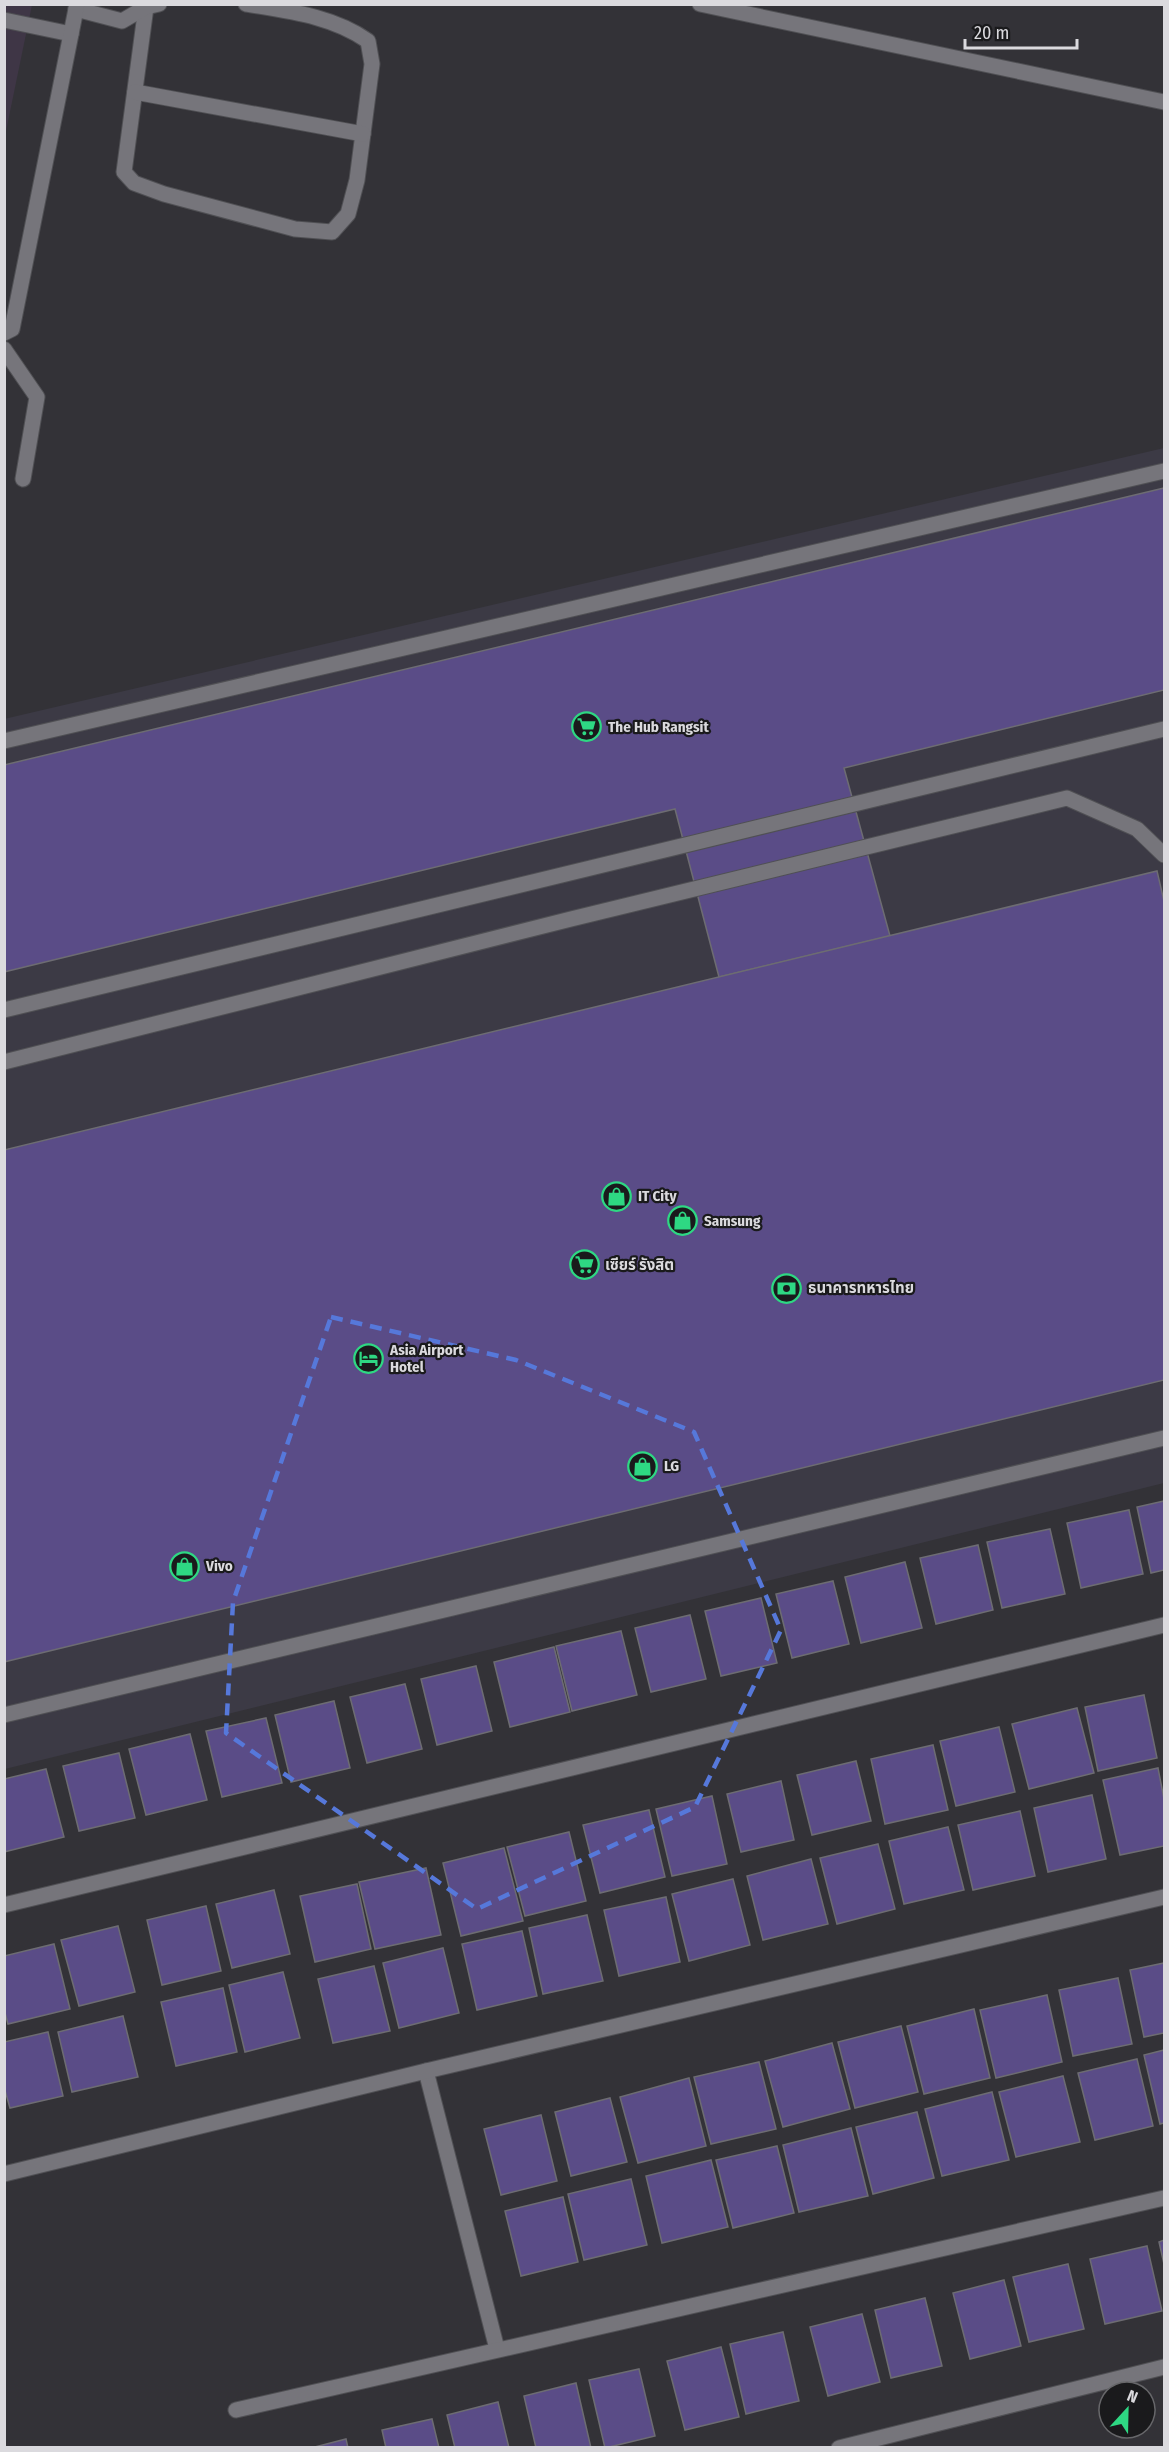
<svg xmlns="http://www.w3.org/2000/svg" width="1169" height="2452" font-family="'Fira Sans Condensed','Noto Sans Thai',sans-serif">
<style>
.built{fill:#3c3a45}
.medical{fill:#3f3646}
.building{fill:#5a4c87;stroke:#6d6c72;stroke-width:1.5}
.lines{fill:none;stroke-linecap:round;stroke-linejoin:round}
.minor-casing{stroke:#505054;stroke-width:17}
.minor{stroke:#76757b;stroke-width:15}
.marked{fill:none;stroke:#5678da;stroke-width:4.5;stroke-dasharray:12 8;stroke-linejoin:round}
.labels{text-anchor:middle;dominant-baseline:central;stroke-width:4.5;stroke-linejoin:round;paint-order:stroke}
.poi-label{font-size:15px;font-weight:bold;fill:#dbdade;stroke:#1a1a1c;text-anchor:start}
</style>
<rect width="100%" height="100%" fill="#333237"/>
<!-- built -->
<path class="built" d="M1164,448v1035l-1159,286 -1,-1050z"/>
<!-- medical -->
<path class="medical" d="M5,5h27l-27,131z"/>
<!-- building -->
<g class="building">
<path d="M1164,488v202l-320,78 46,168 -171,41 -44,-168 -671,163v-207z"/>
<path d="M1157,871l7,30v479l-1160,282v-512z"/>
<path d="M1164,1501v69l-13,3 -14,-66z"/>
<path d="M1129,1510l14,64 -62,14 -14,-65z"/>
<path d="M1050,1529l15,65 -63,14 -15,-66z"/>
<path d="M978,1545l15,65 -57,14 -16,-66z"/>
<path d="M905,1562l17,66 -61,15 -16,-66z"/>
<path d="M833,1581l16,63 -57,14 -16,-64z"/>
<path d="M761,1598l16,65 -56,13 -16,-65z"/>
<path d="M690,1615l16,64 -55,13 -16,-64z"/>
<path d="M621,1631l16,64 -65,16 -16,-65z"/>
<path d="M554,1647l16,65 -60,15 -16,-65z"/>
<path d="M476,1666l16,65 -55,14 -16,-66z"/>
<path d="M405,1684l17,65 -55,14 -17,-66z"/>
<path d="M1144,1695l13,63 -59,13 -13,-64z"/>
<path d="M334,1701l16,67 -59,14 -16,-67z"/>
<path d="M1077,1708l17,65 -65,16 -17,-65z"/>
<path d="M266,1718l16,65 -60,14 -16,-66z"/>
<path d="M999,1727l16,65 -59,14 -16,-65z"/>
<path d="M190,1734l17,66 -61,15 -17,-66z"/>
<path d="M933,1745l15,65 -63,14 -14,-65z"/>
<path d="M119,1753l16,65 -56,13 -16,-65z"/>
<path d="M856,1761l15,60 -59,14 -15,-60z"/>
<path d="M1158,1768l6,31v47l-44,9 -17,-75z"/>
<path d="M46,1769l18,68 -60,15v-73z"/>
<path d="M781,1781l13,59 -53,12 -14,-58z"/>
<path d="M1092,1795l14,64 -58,13 -14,-64z"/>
<path d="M712,1796l15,68 -55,12 -16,-67z"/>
<path d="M649,1810l16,67 -65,16 -17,-68z"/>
<path d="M1020,1811l15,65 -62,14 -15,-65z"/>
<path d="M948,1827l16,63 -60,14 -15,-63z"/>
<path d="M569,1832l17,69 -61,15 -18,-69z"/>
<path d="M878,1844l17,65 -58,15 -17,-66z"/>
<path d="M504,1848l19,73 -62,15 -18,-73z"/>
<path d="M811,1859l17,65 -65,16 -16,-64z"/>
<path d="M426,1868l15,67 -66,14 -16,-67z"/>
<path d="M733,1879l17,66 -61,16 -17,-67z"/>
<path d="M357,1884l14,65 -56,13 -15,-66z"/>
<path d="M274,1890l16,64 -58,14 -16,-64z"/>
<path d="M666,1897l14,65 -61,14 -15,-66z"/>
<path d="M206,1906l15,65 -59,14 -15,-65z"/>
<path d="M587,1915l16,66 -60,13 -14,-66z"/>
<path d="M118,1926l17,66 -56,14 -18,-66z"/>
<path d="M522,1931l15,65 -60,14 -15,-66z"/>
<path d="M54,1944l16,65 -62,15 -4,-15v-53z"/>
<path d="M443,1948l16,65 -60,15 -16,-65z"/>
<path d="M1164,1963v70l-20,4 -14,-67z"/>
<path d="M374,1966l16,65 -57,12 -15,-64z"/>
<path d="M283,1972l17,66 -55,14 -16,-67z"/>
<path d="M1118,1978l14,66 -59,12 -14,-66z"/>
<path d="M223,1988l14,64 -61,14 -15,-64z"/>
<path d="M1047,1995l15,67 -66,16 -16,-68z"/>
<path d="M974,2009l16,69 -66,16 -17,-68z"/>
<path d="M123,2016l15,61 -66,15 -14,-60z"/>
<path d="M901,2026l17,66 -63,16 -17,-66z"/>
<path d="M48,2032l15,64 -53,12 -6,-21v-45z"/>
<path d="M832,2043l18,66 -67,18 -18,-66z"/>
<path d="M1164,2050v73l-4,1 -16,-69z"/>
<path d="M1137,2059l16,67 -58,14 -17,-67z"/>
<path d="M759,2062l17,67 -65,15 -17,-67z"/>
<path d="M1063,2076l17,66 -64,15 -17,-65z"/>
<path d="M689,2078l17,68 -68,17 -18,-66z"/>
<path d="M992,2092l17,68 -67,16 -17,-67z"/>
<path d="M610,2098l17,64 -56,14 -16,-64z"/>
<path d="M917,2112l17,66 -61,16 -17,-67z"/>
<path d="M541,2115l16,66 -56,14 -17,-66z"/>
<path d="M851,2128l17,68 -69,16 -16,-67z"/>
<path d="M777,2146l17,67 -61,15 -17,-68z"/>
<path d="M711,2160l17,67 -66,16 -16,-67z"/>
<path d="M631,2179l16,66 -63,15 -16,-66z"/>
<path d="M563,2197l15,65 -57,14 -16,-65z"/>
<path d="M1164,2240v24l-5,-22z"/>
<path d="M1147,2246l15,65 -57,13 -15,-65z"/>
<path d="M1068,2264l16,65 -55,13 -16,-65z"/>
<path d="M1004,2280l17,66 -51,13 -17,-66z"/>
<path d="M925,2298l17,68 -51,12 -16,-68z"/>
<path d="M862,2314l18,68 -52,14 -18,-69z"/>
<path d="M783,2332l16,69 -53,13 -16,-70z"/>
<path d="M721,2347l18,70 -54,13 -18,-69z"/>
<path d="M639,2369l16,67 -50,12 -16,-68z"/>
<path d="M576,2383l15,65h-55l-12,-52z"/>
<path d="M498,2402l11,46h-54l-8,-33z"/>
<path d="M432,2419l7,29h-53l-4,-18z"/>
<path d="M346,2439l2,9h-37z"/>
</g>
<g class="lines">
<defs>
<g id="minor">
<path d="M700,4l464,98"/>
<path d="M146,7l-22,165 10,11 30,11 131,35 37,3 16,-18 9,-34 15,-116 -4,-23c-35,-25 -80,-30 -122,-37"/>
<path d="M76,9l46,12 24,-14 13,-3"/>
<path d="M4,20l67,14"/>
<path d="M135,92l228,42"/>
<path d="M4,333l8,-4 65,-325"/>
<path d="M4,349l33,48 -14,82"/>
<path d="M4,741l1160,-270"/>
<path d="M4,1010l1160,-281"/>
<path d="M4,1062l567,-143 496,-121 70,31 27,26"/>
<path d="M4,1715l1160,-277"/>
<path d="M4,1905l1160,-280"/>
<path d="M426,2071l71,278"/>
<path d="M4,2174l422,-103 738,-174"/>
<path d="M236,2410l928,-212"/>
<path d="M839,2448l325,-81"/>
</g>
</defs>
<!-- minor casing -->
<use href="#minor" class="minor-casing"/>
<!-- minor -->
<use href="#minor" class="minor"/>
</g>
<!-- marked area -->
<path class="marked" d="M331,1317l185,43 178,72 87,198 -86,177 -218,102 -251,-176 7,-131z"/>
<!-- icons -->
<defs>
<symbol id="supermarket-ring" viewBox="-11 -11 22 22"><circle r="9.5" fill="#1a1a1c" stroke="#2ed883" stroke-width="1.5"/><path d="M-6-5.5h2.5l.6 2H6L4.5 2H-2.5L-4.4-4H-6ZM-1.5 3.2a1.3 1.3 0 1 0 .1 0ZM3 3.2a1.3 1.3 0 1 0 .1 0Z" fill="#2ed883"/></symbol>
<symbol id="shop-ring" viewBox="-11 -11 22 22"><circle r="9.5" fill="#1a1a1c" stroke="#2ed883" stroke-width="1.5"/><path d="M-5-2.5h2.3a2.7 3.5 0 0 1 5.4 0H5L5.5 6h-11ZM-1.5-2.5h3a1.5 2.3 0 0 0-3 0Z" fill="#2ed883"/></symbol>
<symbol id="bank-ring" viewBox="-11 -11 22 22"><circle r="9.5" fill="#1a1a1c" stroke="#2ed883" stroke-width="1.5"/><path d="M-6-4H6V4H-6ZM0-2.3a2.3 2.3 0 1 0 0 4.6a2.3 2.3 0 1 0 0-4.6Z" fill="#2ed883"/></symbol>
<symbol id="hotel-ring" viewBox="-11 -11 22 22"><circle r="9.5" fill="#1a1a1c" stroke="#2ed883" stroke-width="1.5"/><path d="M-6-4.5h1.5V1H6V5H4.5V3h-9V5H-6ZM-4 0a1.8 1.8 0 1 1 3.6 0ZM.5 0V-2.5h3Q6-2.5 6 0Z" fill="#2ed883"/></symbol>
</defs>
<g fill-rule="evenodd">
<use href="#supermarket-ring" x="570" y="710" width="33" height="33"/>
<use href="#shop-ring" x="600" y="1180" width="33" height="33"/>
<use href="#shop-ring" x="666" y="1204" width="33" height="33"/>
<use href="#supermarket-ring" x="568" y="1248" width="33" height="33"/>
<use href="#bank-ring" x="770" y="1272" width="33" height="33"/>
<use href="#hotel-ring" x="352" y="1342" width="33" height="33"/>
<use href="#shop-ring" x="626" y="1450" width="33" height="33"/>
<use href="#shop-ring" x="168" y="1550" width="33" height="33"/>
</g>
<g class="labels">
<!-- poi labels -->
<g class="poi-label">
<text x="608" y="727">The Hub Rangsit</text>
<text x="638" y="1196">IT City</text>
<text x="704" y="1221">Samsung</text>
<text x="605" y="1265">เซียร์ รังสิต</text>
<text x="808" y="1288">ธนาคารทหารไทย</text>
<text x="390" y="1350">Asia Airport<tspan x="390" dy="17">Hotel</tspan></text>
<text x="664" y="1466">LG</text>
<text x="206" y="1566">Vivo</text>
</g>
</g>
<!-- border -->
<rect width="1169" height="2452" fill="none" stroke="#dbdade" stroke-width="12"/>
<!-- north arrow -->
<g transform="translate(1127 2410) rotate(22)"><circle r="28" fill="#1a1a1c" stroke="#67676a" stroke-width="1.5"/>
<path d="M0-4.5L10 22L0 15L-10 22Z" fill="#2ed883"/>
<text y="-9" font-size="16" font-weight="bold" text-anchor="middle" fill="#dbdade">N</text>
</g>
<!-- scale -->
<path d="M965 39v9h112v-9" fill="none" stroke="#dbdade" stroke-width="3"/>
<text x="974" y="39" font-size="18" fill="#dbdade" stroke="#1a1a1c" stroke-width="4.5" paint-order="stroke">20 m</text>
</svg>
